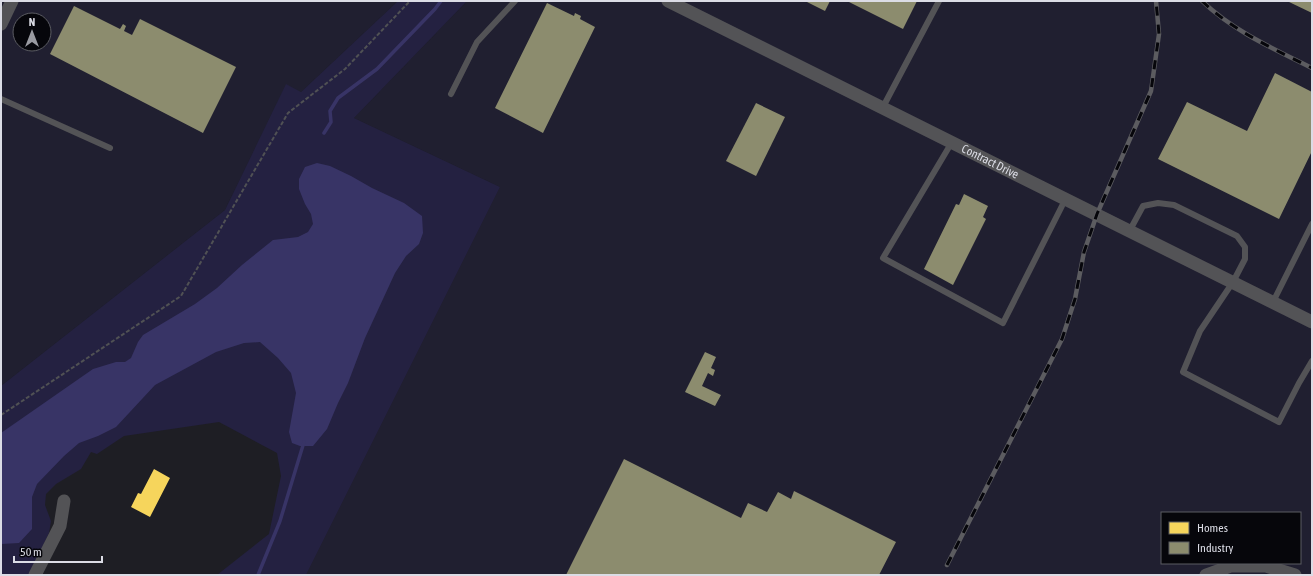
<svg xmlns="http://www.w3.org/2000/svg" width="1313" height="576" font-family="'Asap Condensed',sans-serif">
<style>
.built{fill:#201f30;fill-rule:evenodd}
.green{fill:#242141}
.water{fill:#383466}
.homes{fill:#f6d55c}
.industry{fill:#8c8c6e}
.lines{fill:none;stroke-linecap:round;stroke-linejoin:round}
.stream{stroke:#383466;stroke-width:3.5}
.path{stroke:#505154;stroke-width:2;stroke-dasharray:4 2;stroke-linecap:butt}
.service{stroke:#535356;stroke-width:6}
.minor{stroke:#535356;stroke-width:13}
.rail-casing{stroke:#5c5c60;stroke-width:4.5}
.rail{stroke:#06060b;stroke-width:3;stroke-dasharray:9;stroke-linecap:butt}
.labels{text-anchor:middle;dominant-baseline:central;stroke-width:4;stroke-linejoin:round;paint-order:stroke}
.street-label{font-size:12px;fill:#dbdce5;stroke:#06060b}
</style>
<rect width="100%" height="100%" fill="#1e1e24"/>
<!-- built -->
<g class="built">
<path d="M1,1h397l-97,91 -15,-7 -61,125 -224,176zM20,20h24v24h-24z"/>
<path d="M467,1h845v574h-1006l194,-388 -146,-69zM1162,513h138v50h-138z"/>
</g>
<!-- green -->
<path class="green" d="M398,1h69l-113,117 146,69 -194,388h-89l52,-41 12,-58 -4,-23 -58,-31 -95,14 -27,18 -6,-2 -10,17 -25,15 -10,10 -1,11 6,16 -2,12 -20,42h-28v-189l224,-176 61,-126 15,8z"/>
<!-- water -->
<path class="water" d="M317,163l13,3 21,10 21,12 32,15 18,13 1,17 -4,11 -13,12 -11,17 -30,65 -17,45 -10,20 -11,26 -14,17h-13l-8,-3 -3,-11 7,-39 -5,-20 -13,-15 -18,-16 -16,1 -28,9 -61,33 -39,42 -18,9 -19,7 -15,13 -27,28 -5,13v32l-13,14 -18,1v-111l92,-64 23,-7h9l6,-4 7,-16 5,-7 52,-31 22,-16 25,-23 31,-25 25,-3 10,-5 5,-8 -2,-10 -6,-10 -6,-15v-10l6,-12z"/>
<!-- homes -->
<path class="homes" d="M154,469l16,9 -20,39 -19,-10 7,-14 3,1z"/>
<!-- industry -->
<g class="industry">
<path d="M805,1h25l-5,10z"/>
<path d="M847,1h70l-14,28z"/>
<path d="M1287,1h25v12z"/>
<path d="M547,3l27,13 1,-3 6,3 -1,3 15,8 -52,106 -48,-25z"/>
<path d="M74,6l46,23 3,-5 3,2 -2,5 8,4 8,-16 96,48 -33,66 -153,-79z"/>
<path d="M1275,73l37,19v59l-33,68 -121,-60 29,-57 60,29z"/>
<path d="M756,103l29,14 -29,59 -30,-15z"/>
<path d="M964,194l24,12 -5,11 3,2 -33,66 -29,-16 32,-65 3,1z"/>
<path d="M705,352l11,5 -5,11 4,2 -2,6 -5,-3 -6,13 19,9 -6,11 -30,-14z"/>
<path d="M624,459l117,59 7,-15 19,9 11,-20 13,7 3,-8 102,51 -17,33h-313z"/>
</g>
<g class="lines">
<!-- stream -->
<g class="stream">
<path d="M324,133l7,-11 -1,-11 8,-13 39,-29 58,-60 6,-8"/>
<path d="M258,575l22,-54 24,-79"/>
</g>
<!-- path -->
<path class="path" d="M1,415l180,-119 107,-183 57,-44 65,-68"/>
<!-- service -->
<g class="service">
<path d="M451,94l26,-52 38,-41"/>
<path d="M1,99l109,49"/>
<path d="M883,107l56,-106"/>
<path d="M952,142l-69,116 120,65 63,-125"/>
<path d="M1130,230l13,-24 15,-3 16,2 63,31 8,11v12l-12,23 -33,49 -17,41 96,50 20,-39 13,-22"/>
<path d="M1273,302l39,-78"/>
</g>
<!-- minor -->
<g class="minor">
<path id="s1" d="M668,1l644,321"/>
<path d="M1,24l11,-23"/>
<path d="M35,575l25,-49 4,-25"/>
<path d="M1206,575l25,-9h35l29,9"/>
</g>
<defs>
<g id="rail">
<path d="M1202,1c31,30 72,48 110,67"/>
<path d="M947,565l115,-226 13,-40 9,-47 13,-38 54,-123 8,-57 -3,-33"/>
</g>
</defs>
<!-- rail casing -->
<use href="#rail" class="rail-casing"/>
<!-- rail -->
<use href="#rail" class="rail"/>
</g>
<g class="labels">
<!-- street labels -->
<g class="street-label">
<text stroke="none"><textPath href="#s1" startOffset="360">Contract Drive</textPath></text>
</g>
</g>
<!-- border -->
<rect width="1313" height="576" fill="none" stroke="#dbdce5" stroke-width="4"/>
<!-- legend -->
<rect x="1161" y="512" width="140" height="52" fill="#06060b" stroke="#5b5c62"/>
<rect x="1169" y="522" width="20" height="12" fill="#f6d55c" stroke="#5b5c62"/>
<text x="1197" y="532" font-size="12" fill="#dbdce5">Homes</text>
<rect x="1169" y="542" width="20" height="12" fill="#8c8c6e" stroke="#5b5c62"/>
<text x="1197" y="552" font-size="12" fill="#dbdce5">Industry</text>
<!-- north arrow -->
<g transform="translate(32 32)"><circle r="19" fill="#06060b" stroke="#5b5c62"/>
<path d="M0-3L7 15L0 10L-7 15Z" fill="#999aa1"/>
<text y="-6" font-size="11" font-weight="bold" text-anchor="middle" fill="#dbdce5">N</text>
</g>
<!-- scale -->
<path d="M14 556v6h88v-6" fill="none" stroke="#dbdce5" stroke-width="2"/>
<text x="20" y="556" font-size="12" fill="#dbdce5" stroke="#06060b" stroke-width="3" paint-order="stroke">50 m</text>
</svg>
